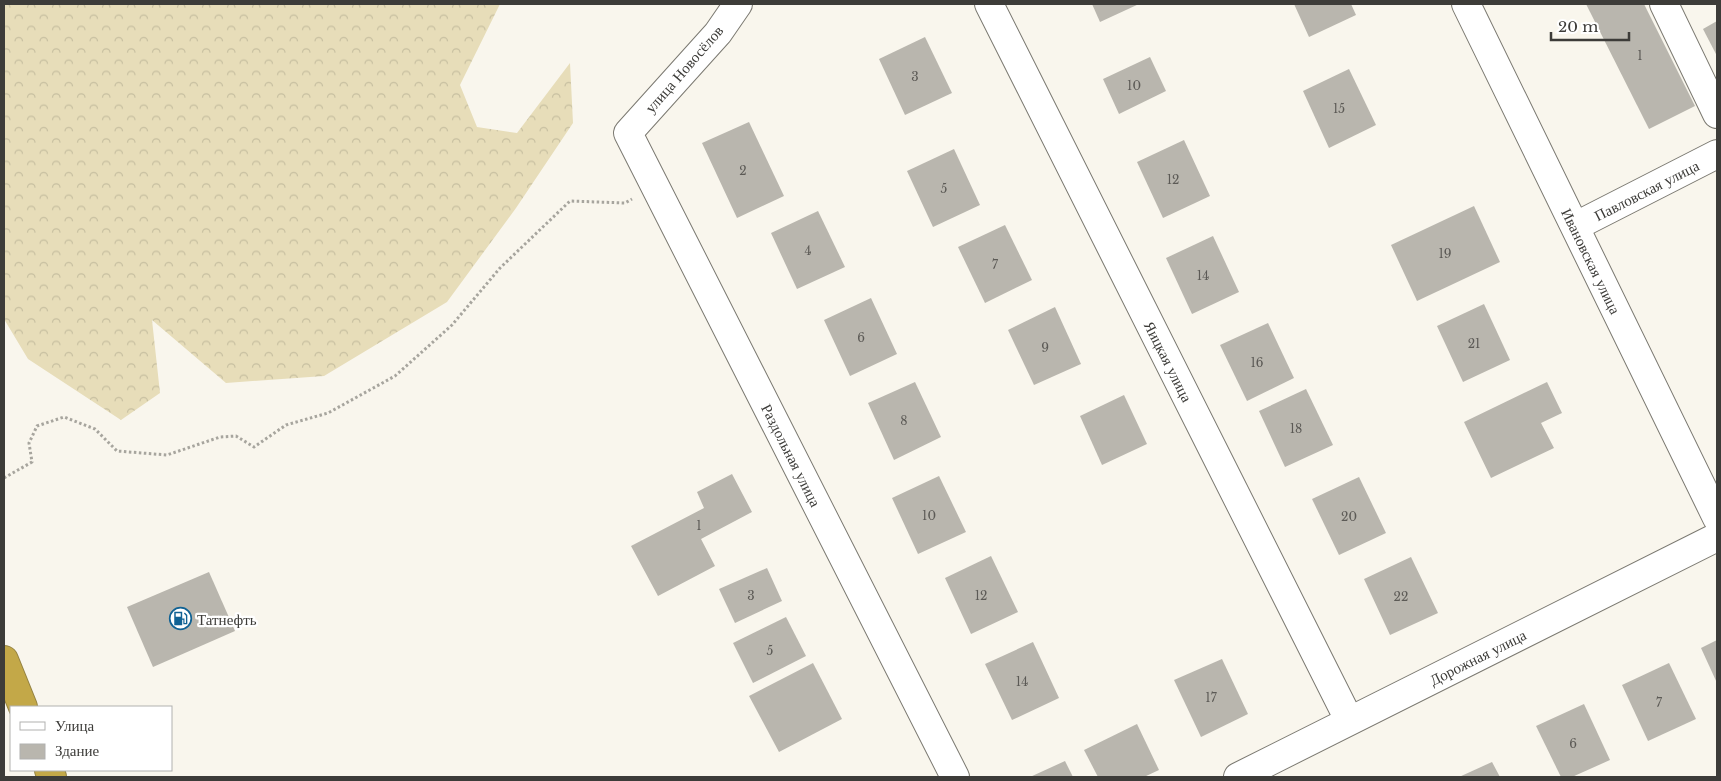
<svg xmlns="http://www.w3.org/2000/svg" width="1721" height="781" font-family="'Libre Baskerville',serif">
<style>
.forest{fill:url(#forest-crowns)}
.building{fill:#b9b6ae}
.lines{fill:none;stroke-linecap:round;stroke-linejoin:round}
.minor-casing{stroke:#7b7971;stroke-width:30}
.highway-casing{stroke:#948243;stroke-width:30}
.path{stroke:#a7a59e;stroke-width:3;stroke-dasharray:2.5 2.5;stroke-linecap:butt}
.minor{stroke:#fff;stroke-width:28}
.highway{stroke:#c3a848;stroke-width:28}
.labels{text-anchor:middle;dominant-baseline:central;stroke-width:4.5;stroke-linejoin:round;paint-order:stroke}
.number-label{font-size:12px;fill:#5c5a56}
.street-label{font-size:15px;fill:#3d3c39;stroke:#fff}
.poi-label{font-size:15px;fill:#3d3c39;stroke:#fff;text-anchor:start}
</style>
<defs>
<pattern id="forest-crowns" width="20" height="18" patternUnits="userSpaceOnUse" patternTransform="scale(1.25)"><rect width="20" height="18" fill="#e7ddb9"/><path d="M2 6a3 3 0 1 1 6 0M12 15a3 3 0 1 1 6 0" fill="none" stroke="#c7bfa0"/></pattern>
</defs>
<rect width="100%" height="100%" fill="#f9f6ed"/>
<!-- forest -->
<path class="forest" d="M4,4h496l-40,81 17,42 40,6 53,-70 3,60 -57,85 -69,94 -123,74 -98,7 -74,-63 8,73 -39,27 -93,-61 -24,-40z"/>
<!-- building -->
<g class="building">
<path d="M1092,4h47l-39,18z"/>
<path d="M1294,4h57l5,11 -47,22z"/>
<path d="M1586,4h58l51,102 -46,23z"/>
<path d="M1717,21v35l-14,-27z"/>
<path d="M925,37l27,56 -47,22 -26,-56z"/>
<path d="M1150,57l16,34 -47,23 -16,-35z"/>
<path d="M1349,69l27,56 -47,23 -26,-57z"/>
<path d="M749,122l35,74 -47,22 -35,-75z"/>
<path d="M1184,140l26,56 -47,22 -26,-56z"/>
<path d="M954,149l26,56 -47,22 -26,-56z"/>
<path d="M1474,206l26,56 -83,39 -26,-56z"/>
<path d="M818,211l27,56 -48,22 -26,-56z"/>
<path d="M1005,225l27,55 -47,23 -27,-56z"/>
<path d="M1213,236l26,56 -47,22 -26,-56z"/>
<path d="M871,298l26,56 -47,22 -26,-56z"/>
<path d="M1484,304l26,56 -47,22 -26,-56z"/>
<path d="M1055,307l26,57 -47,21 -26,-55z"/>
<path d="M1268,323l26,55 -47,23 -27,-56z"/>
<path d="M915,382l26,55 -47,23 -26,-57z"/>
<path d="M1547,382l15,31 -21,10 13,25 -63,30 -27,-56z"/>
<path d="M1306,389l27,56 -48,22 -26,-56z"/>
<path d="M1124,395l23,49 -45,21 -22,-49z"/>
<path d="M732,474l20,38 -51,27 14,27 -57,30 -27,-50 73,-38 -7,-16z"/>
<path d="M939,476l27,56 -48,22 -26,-56z"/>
<path d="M1359,477l27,56 -47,22 -27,-56z"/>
<path d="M991,556l27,56 -47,22 -26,-56z"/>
<path d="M1411,557l27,56 -48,22 -26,-56z"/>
<path d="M767,568l15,33 -47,22 -16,-34z"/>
<path d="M209,572l26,59 -82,36 -26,-60z"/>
<path d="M786,617l20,39 -53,27 -20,-40z"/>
<path d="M1717,640v43l-16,-35z"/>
<path d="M1033,642l26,56 -47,22 -27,-56z"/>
<path d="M1222,659l26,55 -47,23 -27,-57z"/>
<path d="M813,663l29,56 -63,33 -30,-56z"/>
<path d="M1669,663l27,56 -48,22 -26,-56z"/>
<path d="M1584,704l26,56 -38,17h-11l-25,-51z"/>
<path d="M1137,724l22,46 -15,7h-46l-14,-27z"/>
<path d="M1065,761l8,16h-43z"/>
<path d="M1492,762l8,15h-41z"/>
</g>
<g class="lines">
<defs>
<g id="minor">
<path id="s1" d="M738,4l-20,29 -90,100 327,644"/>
<path id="s2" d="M989,4l360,716"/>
<path id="s3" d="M1466,4l251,514"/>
<path d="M1664,4l53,110"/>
<path id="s4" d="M1576,226l141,-72"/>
<path id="s5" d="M1238,777l479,-240"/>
</g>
<g id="highway">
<path d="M4,660l19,47"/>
<path d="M49,770l3,7"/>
</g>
</defs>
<!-- minor casing -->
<use href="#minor" class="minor-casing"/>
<!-- highway casing -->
<use href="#highway" class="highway-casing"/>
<!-- path -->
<path class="path" d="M4,478l28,-16 -3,-19 8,-17 27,-9 31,12 22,22 50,4 53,-18 16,-1 18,11 32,-22 42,-12 67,-37 57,-51 48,-57 70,-67 55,2 7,-4"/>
<!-- minor -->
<use href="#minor" class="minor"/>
<!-- highway -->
<use href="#highway" class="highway"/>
</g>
<!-- icons -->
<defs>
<symbol id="fuel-ring" viewBox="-11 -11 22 22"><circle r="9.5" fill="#fff" stroke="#116294" stroke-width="1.5"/><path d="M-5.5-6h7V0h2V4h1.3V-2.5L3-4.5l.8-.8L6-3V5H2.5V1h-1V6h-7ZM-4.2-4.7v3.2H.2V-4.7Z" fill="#116294"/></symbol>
</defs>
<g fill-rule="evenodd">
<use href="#fuel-ring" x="168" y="606" width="25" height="25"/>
</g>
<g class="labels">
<!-- number labels -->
<g class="number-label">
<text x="1640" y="55">1</text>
<text x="915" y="76">3</text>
<text x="1134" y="85">10</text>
<text x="1339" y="108">15</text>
<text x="743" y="170">2</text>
<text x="1173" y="179">12</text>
<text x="944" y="188">5</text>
<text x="808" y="250">4</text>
<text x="1445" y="253">19</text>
<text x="995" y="264">7</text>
<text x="1203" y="275">14</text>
<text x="861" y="337">6</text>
<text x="1474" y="343">21</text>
<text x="1045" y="347">9</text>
<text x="1257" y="362">16</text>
<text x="904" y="420">8</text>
<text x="1296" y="428">18</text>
<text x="929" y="515">10</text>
<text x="1349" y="516">20</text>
<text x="699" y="525">1</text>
<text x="751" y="595">3</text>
<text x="981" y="595">12</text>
<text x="1401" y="596">22</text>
<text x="770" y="650">5</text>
<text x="1022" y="681">14</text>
<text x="1211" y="697">17</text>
<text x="1659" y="702">7</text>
<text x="1573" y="743">6</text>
</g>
<!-- street labels -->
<g class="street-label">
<text transform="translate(684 69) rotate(-49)">улица Новосёлов</text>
<text stroke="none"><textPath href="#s4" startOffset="79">Павловская улица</textPath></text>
<text stroke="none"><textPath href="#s3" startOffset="286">Ивановская улица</textPath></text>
<text stroke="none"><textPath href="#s2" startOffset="400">Яицкая улица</textPath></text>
<text stroke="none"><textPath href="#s1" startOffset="531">Раздольная улица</textPath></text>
<text stroke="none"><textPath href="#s5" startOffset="268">Дорожная улица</textPath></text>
</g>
<!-- poi labels -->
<g class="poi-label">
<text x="197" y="619">Татнефть</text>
</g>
</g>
<!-- border -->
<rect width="1721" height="781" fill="none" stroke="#3d3c39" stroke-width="10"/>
<!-- legend -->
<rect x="10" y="706" width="162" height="65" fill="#ffffff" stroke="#b1b1b0"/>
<rect x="20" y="722" width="25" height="8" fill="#ffffff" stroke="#b1b1b0"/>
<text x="55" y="731" font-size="15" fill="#3d3c39">Улица</text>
<rect x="20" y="744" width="25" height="15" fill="#b9b6ae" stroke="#b1b1b0"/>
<text x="55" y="756" font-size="15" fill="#3d3c39">Здание</text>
<!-- scale -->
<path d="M1551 32v8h78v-8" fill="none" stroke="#3d3c39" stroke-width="2.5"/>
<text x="1558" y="32" font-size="15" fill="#3d3c39" stroke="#ffffff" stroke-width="4" paint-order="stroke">20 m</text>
</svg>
